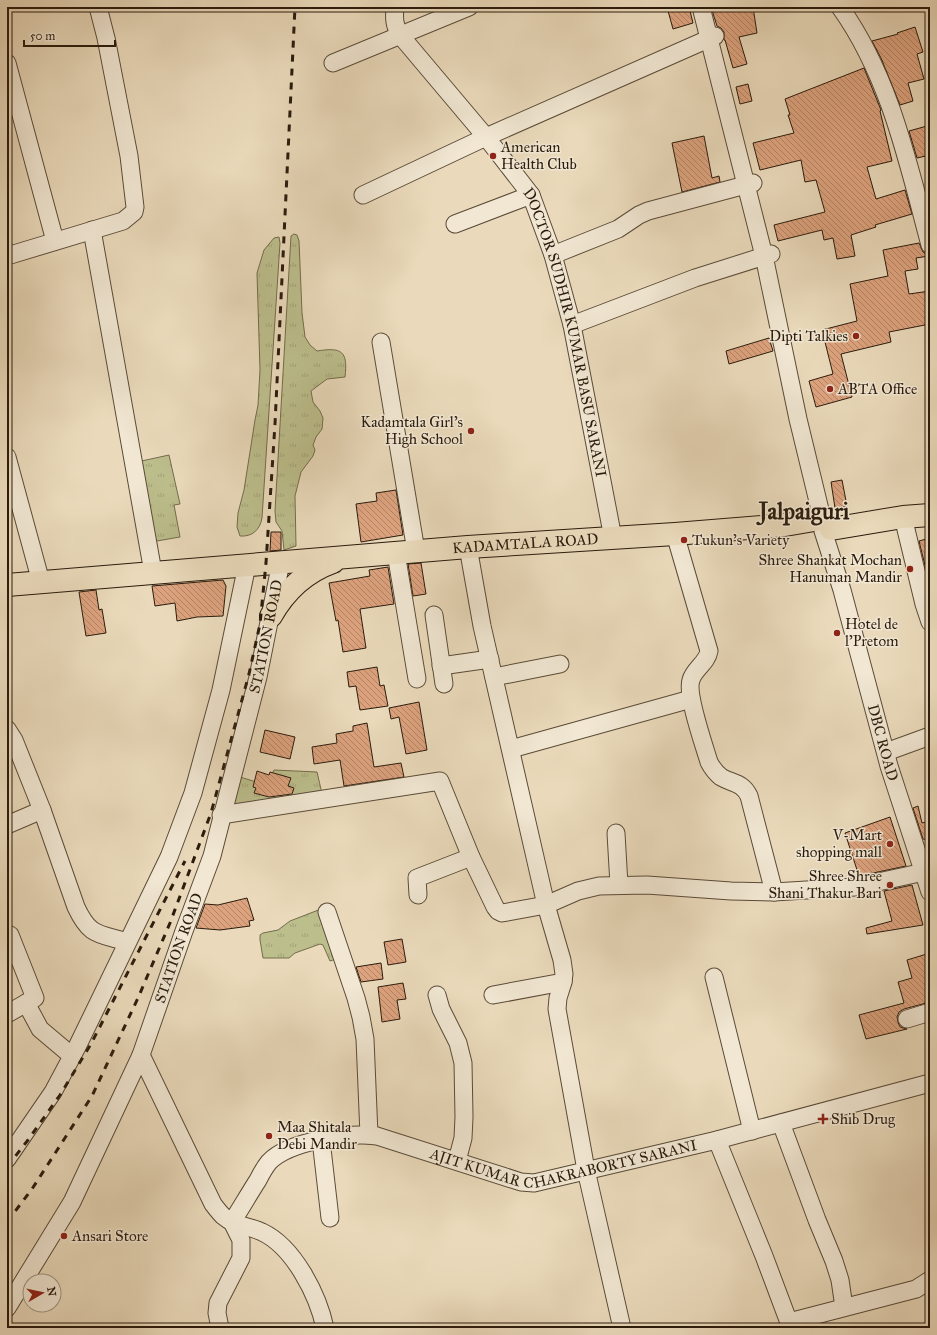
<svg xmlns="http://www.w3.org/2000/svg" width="937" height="1335" font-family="'IM FELL Great Primer',serif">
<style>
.grass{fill:url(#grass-tufts);stroke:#736c4c}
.building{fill:url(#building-back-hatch);stroke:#2a1b0d}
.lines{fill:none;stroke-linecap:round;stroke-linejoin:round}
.minor-casing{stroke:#5a4b38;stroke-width:19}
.major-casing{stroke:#2a1b0d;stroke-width:24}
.minor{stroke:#f1e7d3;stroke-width:17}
.major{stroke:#eadabb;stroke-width:22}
.rail{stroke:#2a1b0d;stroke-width:3;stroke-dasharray:7 7;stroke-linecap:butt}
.poi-dot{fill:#8f2418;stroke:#f1e7d3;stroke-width:1.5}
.labels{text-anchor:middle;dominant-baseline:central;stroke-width:3;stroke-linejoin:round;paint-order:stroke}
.poi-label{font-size:15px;fill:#2a1b0d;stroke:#f1e7d3;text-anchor:start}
.street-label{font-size:15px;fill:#2a1b0d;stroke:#f1e7d3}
.town-label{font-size:23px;font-weight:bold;fill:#2a1b0d;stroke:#f1e7d3}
</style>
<defs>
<pattern id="grass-tufts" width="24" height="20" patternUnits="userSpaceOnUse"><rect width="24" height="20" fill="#bcbe8c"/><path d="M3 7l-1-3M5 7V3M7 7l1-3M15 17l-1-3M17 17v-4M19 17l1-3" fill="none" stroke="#a2a378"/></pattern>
<pattern id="building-back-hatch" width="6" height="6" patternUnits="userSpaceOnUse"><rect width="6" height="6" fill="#dda37e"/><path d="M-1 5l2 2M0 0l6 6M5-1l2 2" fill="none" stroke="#b38466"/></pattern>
</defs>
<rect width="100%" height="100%" fill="#eadabb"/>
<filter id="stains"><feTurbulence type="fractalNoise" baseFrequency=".005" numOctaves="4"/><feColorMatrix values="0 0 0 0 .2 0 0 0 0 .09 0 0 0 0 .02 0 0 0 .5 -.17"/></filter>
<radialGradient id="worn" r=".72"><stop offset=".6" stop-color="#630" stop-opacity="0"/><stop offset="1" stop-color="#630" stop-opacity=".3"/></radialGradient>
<!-- grass -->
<g class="grass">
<path d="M294,234l3,1 2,6 3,72 3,24 5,8 7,6c25,-4 31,0 28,26l-18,2 -16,12 2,11 7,9 3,7 -1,11 -6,8 -3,8 2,5 -2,6 -12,16 -6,24 1,50 -12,4 -2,-19 -6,-9 -1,-11 16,-275z"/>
<path d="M279,237l1,6 -18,275c-2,12 -10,19 -22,18l-3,-9 1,-14 6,-23 11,-70 3,-15 2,-35 -3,-97 7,-23 10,-12z"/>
<path d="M169,455l11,49 -6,1 6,32 -29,5 -14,-80z"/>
<path d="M274,770l43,2 6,26 -94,14 11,-35 26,8z"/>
<path d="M321,909l18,49 -9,3 -7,-16 -3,-1 -25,9 -6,5h-26l-3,-18v-5l3,-2 15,-3 12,-9z"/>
</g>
<!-- building -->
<g class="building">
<path d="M667,7h22l4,16 -20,6z"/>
<path d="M711,7h42l4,26 -18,4 8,27 -14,4 -8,-28h-1v-8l-3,-4 -4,-2z"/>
<path d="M915,27l8,25 -6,2 7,25 -16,4 5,18 -13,4 -19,-47 -9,-17 26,-7 -1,-1z"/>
<path d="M864,68l17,42 -1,1 12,50 -25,6 9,32 29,-9 7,24 -37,11 1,2 -25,8 4,21 -18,3 -4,-21 -9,2 -2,-10 -44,11 -4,-16 51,-13 -9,-32 -11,2 -4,-22 -41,10 -7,-27 41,-10 -6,-18h2l-5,-16z"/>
<path d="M748,84l4,17 -12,3 -4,-17z"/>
<path d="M927,126l3,12v17l-13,3 -8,-27z"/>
<path d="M704,136l8,42 7,-2 1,6 -38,10 -10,-49z"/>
<path d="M919,243l4,9 6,4 -13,2 2,11 -13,2 4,23 21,-3v33l-41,8 2,10 -50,12 11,43 -36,10 -7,-26 24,-7 -11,-44 35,-9 -7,-37 38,-8 -5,-26z"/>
<path d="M769,338l4,13 -44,13 -3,-13z"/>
<path d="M842,480l5,26 -12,2 -4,-26z"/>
<path d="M396,490l7,45 -42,7 -5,-38 21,-3 -1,-8z"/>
<path d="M271,532h10v18l-11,1z"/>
<path d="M930,538v48l-11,-45z"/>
<path d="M421,563l5,31 -13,2 -5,-32z"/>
<path d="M388,567l6,37 -34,5 6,39 -23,4 -5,-32 -2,1 -7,-38 41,-7 -1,-6z"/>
<path d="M223,580l3,6 -3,30 -26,1 -20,4 -2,-18 -20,3 -3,-20z"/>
<path d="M96,590l3,20 3,-1 4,24 -20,3 -7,-44z"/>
<path d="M377,667l3,19 4,-1 4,21 -28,4 -4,-24 -7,1 -2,-15z"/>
<path d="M419,702l8,48 -21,4 -7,-37 -8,2 -2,-11z"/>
<path d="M367,723l7,44 27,-4 3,14 -60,9 -4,-26 -26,4 -2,-17 25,-4 -1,-9 17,-3v-5z"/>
<path d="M265,730l30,7 -5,22 -30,-7z"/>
<path d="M257,771l12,4 1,-3 21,6 -3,8 6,2 -2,6 -23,3 -15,-4 2,-5 -3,-1z"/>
<path d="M918,806l4,17 8,-2v19l-7,-1 -10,-31z"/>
<path d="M890,817l16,49 -47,10 -14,-43z"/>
<path d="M912,885l11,40 -56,9 -1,-6 26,-7 -8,-30z"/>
<path d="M247,898l7,22 -5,1 1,5 -30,4 -24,-2 9,-24 13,1z"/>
<path d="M402,939l4,23 -18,3 -4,-23z"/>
<path d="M930,953v49l-26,7 -5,3 -2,5 1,5 2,5 7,2 -41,10 -7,-24 45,-12 -6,-21 14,-4 -5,-18z"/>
<path d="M381,963l2,16 -22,3 -5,-15z"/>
<path d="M403,983l3,16 -9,1 3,19 -18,3 -4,-35z"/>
</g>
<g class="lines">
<defs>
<g id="minor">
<path id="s1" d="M395,7c-1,11 -1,18 5,28l86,102 45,58 22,60 19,70 41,213"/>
<path d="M701,7l63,249 34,163 24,99"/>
<path d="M840,7c50,70 68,156 90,238"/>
<path d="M7,63l48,178"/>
<path d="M333,63l136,-56"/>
<path d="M363,195l123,-58 229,-101"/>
<path d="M455,224l76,-29"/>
<path d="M92,230l61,342"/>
<path d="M553,255l65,-26 21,-14 9,-4 105,-28"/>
<path d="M7,256l116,-35 11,-9 1,-5 -6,-51 -23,-118 -8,-31"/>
<path d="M572,325l123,-47 76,-24"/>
<path d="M381,342l35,209"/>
<path d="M7,457l34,125"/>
<path d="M903,517l21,87 6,18"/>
<path id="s2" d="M823,531l19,59 47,176 41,126"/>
<path d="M675,534l34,117c-2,12 -15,18 -18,29 -5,14 13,65 18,82 3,6 7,11 12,15 12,7 21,5 28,19l25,96"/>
<path d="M468,547l14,79 64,279 16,55 2,14 -1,8 -5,16 -1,11 29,161 36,158"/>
<path d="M396,553l21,126"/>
<path d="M434,615l10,69"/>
<path d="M441,666l49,-7"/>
<path d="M494,677l66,-13"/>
<path d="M7,729l7,11 28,70 34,97c14,30 22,26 51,35"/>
<path d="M511,749l180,-50"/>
<path d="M886,752l44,-16"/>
<path d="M221,815l219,-34 31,76 24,50 3,4 4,2 44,-8 32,-14 21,-5 48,-1 84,6 43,1 81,-5 69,-15"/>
<path d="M7,825l35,-15"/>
<path d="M616,833l3,52"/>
<path d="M418,895l-1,-17 54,-21"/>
<path d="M327,912l29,86 5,19 4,22 4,96"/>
<path d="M7,936l3,-1 25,63 -28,16"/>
<path d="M714,977l38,154"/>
<path d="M437,995l4,14 17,34 5,20 1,54 -1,21 -6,23"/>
<path d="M493,995l70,-13"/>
<path d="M26,1003l14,26 32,27"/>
<path d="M907,1019l23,-7"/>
<path d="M141,1055l72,149c3,4 6,8 10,12 11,10 27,10 39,16 32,15 56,63 63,96"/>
<path d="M781,1123l36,97 17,41 6,19 4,27"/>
<path d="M321,1140l9,78"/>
<path d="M717,1140l47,116 27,72"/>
<path d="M7,1159l46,-67 24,-45 92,-190 24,-64 28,-103 26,-125"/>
<path id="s3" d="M232,1222c9,-14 17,-28 26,-42 3,-6 7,-13 11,-18 20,-21 81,-30 108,-26l144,46 13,1 183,-43 213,-57"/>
<path id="s4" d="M7,1308l65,-106 69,-147 43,-124 28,-75 46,-179 23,-115"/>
<path d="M789,1322l127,-33 14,-9"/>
<path d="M220,1328l-3,-15 1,-10 23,-45v-18l-9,-18"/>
</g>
<g id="major">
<path d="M831,529l72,-12 27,-2"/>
<path id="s5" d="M7,585l461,-38 207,-13 110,-9 35,-6"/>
<path d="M271,616c14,-25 34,-44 62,-54"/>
</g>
</defs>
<!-- minor casing -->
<use href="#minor" class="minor-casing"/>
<!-- major casing -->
<use href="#major" class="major-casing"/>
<!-- minor -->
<use href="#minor" class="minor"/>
<!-- major -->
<use href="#major" class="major"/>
<!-- rail -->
<g class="rail">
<path d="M7,1167l21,-27 32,-45 31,-51 94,-183"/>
<path d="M7,1222l25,-33 60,-93 46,-98 32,-75 41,-110 38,-139 11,-50 6,-61 9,-139 20,-417"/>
</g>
</g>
<!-- markers -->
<g class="poi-dot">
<circle cx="493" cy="156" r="4"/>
<circle cx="856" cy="336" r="4"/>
<circle cx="830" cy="389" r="4"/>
<circle cx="471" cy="431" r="4"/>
<circle cx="684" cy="540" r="4"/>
<circle cx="910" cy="569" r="4"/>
<circle cx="837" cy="633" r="4"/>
<circle cx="890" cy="844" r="4"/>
<circle cx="890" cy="885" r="4"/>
<path d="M821 1113h4v4h4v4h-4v4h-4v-4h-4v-4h4z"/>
<circle cx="269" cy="1136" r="4"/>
<circle cx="64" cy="1236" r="4"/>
</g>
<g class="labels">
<!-- poi labels -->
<g class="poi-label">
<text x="501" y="147">American<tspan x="501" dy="17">Health Club</tspan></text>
<text x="848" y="336" text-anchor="end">Dipti Talkies</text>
<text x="838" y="389">ABTA Office</text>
<text x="463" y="422" text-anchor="end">Kadamtala Girl's<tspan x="463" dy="17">High School</tspan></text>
<text x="692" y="540">Tukun's Variety</text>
<text x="902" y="560" text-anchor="end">Shree Shankat Mochan<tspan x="902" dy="17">Hanuman Mandir</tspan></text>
<text x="845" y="624">Hotel de<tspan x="845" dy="17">l'Pretom</tspan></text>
<text x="882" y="835" text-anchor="end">V-Mart<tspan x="882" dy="17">shopping mall</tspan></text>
<text x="882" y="876" text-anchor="end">Shree Shree<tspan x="882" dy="17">Shani Thakur Bari</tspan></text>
<text x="831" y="1119">Shib Drug</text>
<text x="277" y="1127">Maa Shitala<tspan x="277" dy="17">Debi Mandir</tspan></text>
<text x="72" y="1236">Ansari Store</text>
</g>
<!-- street labels -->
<g class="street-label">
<text stroke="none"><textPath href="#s1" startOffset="378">DOCTOR SUDHIR KUMAR BASU SARANI</textPath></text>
<text stroke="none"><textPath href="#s5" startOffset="520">KADAMTALA ROAD</textPath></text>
<text stroke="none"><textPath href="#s4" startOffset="724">STATION ROAD</textPath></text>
<text stroke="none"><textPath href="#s2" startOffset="220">DBC ROAD</textPath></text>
<text stroke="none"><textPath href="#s4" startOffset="400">STATION ROAD</textPath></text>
<text stroke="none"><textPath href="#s3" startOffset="378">AJIT KUMAR CHAKRABORTY SARANI</textPath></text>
</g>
<!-- town labels -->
<g class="town-label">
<text x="804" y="511">Jalpaiguri</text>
</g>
</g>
<!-- margin -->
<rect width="937" height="1335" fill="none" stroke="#eadabb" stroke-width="24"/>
<rect x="8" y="8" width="921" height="1319" fill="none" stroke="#2a1b0d" stroke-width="2"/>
<rect x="12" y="12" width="913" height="1311" fill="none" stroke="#2a1b0d"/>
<!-- north arrow -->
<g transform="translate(42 1293) rotate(81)"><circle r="19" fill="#f1e7d3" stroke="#a19584"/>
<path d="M0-3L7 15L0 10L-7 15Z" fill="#8f2418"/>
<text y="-6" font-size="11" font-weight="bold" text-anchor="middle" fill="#2a1b0d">N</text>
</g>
<!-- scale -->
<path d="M24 40v6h91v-6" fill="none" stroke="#2a1b0d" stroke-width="2"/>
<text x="30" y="40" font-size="12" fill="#2a1b0d" stroke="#f1e7d3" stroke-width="3" paint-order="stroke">50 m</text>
<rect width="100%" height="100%" filter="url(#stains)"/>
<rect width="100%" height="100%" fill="url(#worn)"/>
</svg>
